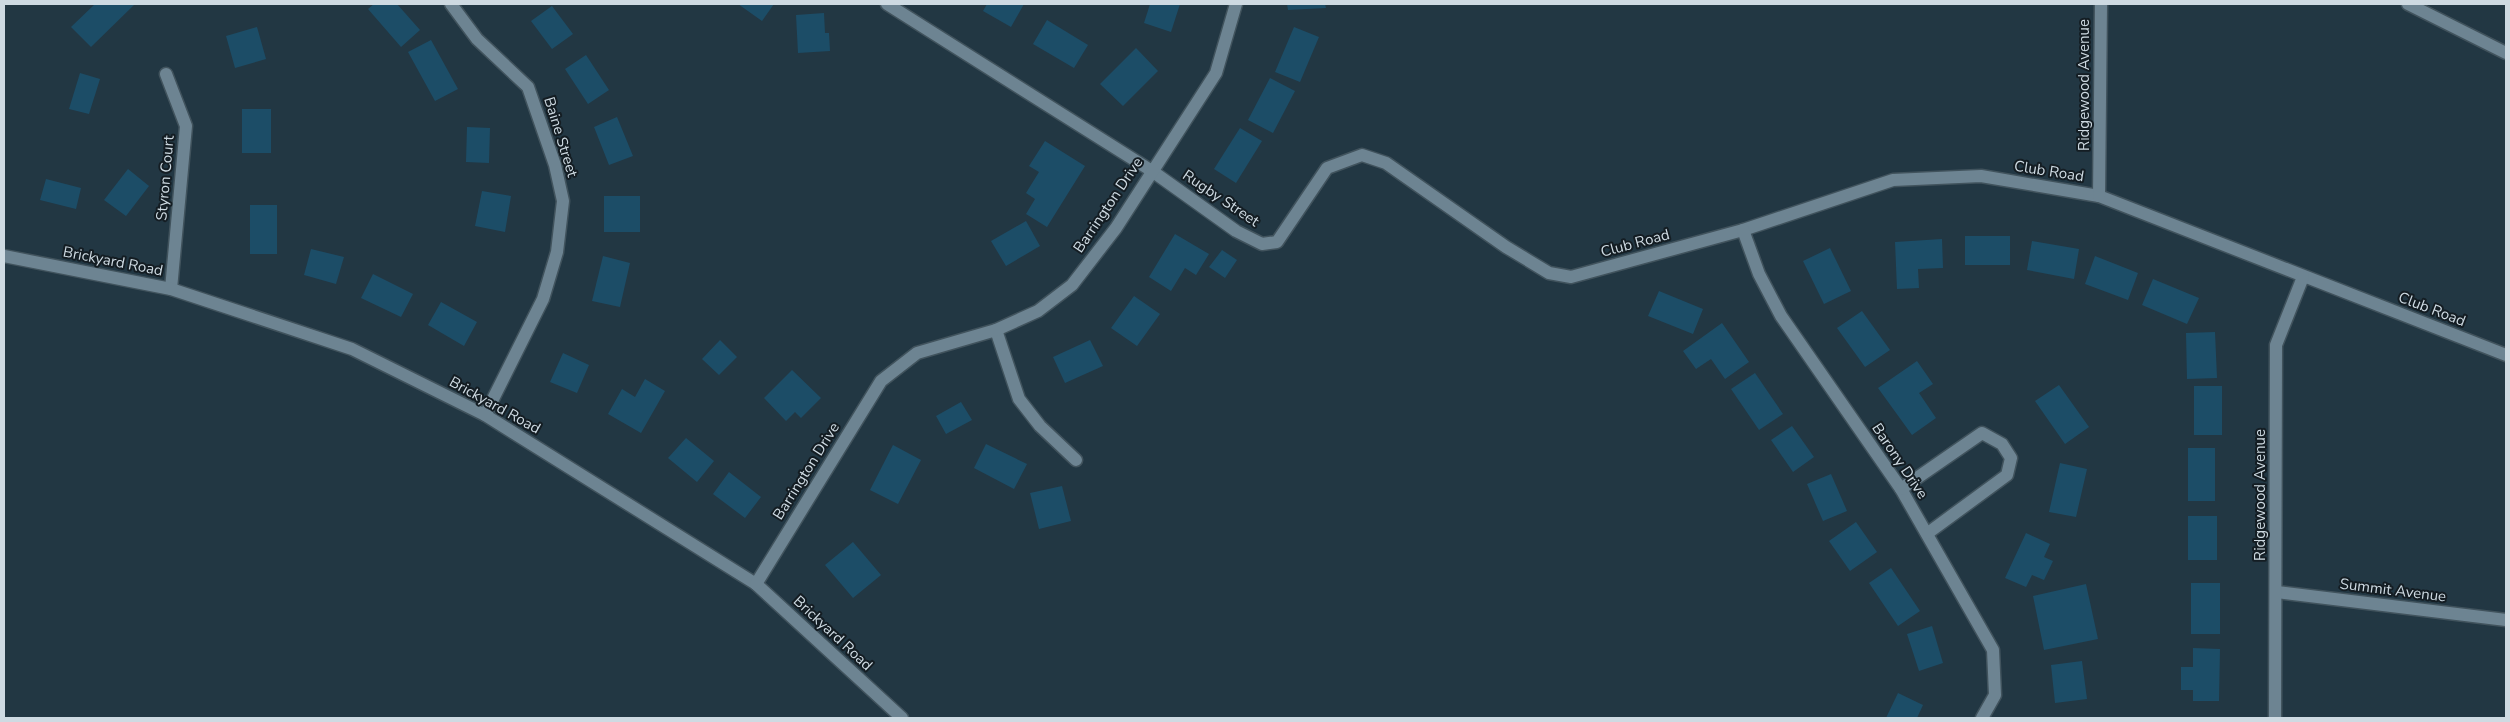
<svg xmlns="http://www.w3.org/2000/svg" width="2510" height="722" font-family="'Nunito Sans',sans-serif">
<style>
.building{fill:#1c4d67}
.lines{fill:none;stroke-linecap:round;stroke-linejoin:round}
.minor-casing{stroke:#41535d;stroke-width:15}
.minor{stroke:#6d8492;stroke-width:12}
.labels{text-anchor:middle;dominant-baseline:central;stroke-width:4;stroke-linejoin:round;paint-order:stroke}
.street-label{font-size:15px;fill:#cedae2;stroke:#141d23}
</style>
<rect width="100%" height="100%" fill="#223743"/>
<!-- building -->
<g class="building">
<path d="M95,4h40l-44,43 -20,-20z"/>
<path d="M374,4h23l23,26 -19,17 -33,-38z"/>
<path d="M738,4h36l-12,17z"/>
<path d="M987,4h37l-13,23 -28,-16z"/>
<path d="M1150,4h30l-9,28 -27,-9z"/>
<path d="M1287,4h38l1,4 -38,2z"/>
<path d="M552,6l21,28 -21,15 -21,-28z"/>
<path d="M824,13l1,20h4l1,18 -32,2 -2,-38z"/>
<path d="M1047,20l41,25 -14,23 -41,-24z"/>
<path d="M257,27l9,32 -31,9 -9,-32z"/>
<path d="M1294,27l25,10 -19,45 -25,-10z"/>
<path d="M431,40l27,49 -23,12 -27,-49z"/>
<path d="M1136,48l22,23 -35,35 -23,-22z"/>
<path d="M586,55l23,35 -21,14 -23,-35z"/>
<path d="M80,73l20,6 -11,35 -20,-5z"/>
<path d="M1270,78l25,13 -22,42 -25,-13z"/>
<rect x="242" y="109" width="29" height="44"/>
<path d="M617,117l16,39 -24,9 -15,-38z"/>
<path d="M467,127l23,1 -1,35 -23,-1z"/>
<path d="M1240,128l22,13 -26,42 -22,-14z"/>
<path d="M1045,141l40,25 -38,61 -21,-13 9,-15 -9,-6 13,-21 -10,-6z"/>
<path d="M128,169l21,17 -23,30 -22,-16z"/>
<path d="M46,179l35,9 -5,21 -36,-9z"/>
<path d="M482,191l29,5 -6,36 -30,-6z"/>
<rect x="604" y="196" width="36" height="36"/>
<rect x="250" y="205" width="27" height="49"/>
<path d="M1026,221l14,25 -34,20 -15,-25z"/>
<path d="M1175,234l34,20 -13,21 -11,-7 -14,23 -22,-14z"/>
<rect x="1965" y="236" width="45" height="29"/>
<path d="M1942,239l1,29 -25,1 1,19 -22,1 -2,-47z"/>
<path d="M2032,241l47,8 -5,30 -47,-9z"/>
<path d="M1830,248l21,43 -27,13 -21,-43z"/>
<path d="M311,249l33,8 -8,27 -32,-9z"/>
<path d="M1222,250l15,10 -12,18 -16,-11z"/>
<path d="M603,256l27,7 -10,44 -28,-6z"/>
<path d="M2095,256l43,17 -10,27 -43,-16z"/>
<path d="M373,274l40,20 -12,23 -40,-19z"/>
<path d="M2153,279l46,19 -12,26 -45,-19z"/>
<path d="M1659,291l44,18 -10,25 -45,-18z"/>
<path d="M1134,296l26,18 -23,32 -26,-18z"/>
<path d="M441,302l36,20 -13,24 -36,-21z"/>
<path d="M1862,311l28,39 -25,17 -28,-39z"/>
<path d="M1722,323l27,39 -24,17 -14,-20 -15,10 -13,-18z"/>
<path d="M2215,332l2,46 -30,1 -1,-46z"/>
<path d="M720,340l17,17 -18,18 -17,-16z"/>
<path d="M1090,340l13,26 -38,17 -12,-26z"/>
<path d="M563,353l26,12 -12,28 -27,-11z"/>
<path d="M1917,361l16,23 -14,9 17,25 -24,17 -34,-47z"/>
<path d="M792,370l29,28 -20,20 -6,-6 -9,9 -22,-23z"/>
<path d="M1755,373l28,41 -24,16 -28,-41z"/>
<path d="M645,379l20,12 -24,42 -33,-19 14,-25 13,8z"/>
<path d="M2059,385l30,42 -24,17 -30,-43z"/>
<rect x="2194" y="386" width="28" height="49"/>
<path d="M961,402l11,18 -26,14 -10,-18z"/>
<path d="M1792,426l22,31 -21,15 -22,-32z"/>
<path d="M686,438l28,23 -17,21 -29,-24z"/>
<path d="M986,444l41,20 -13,25 -40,-21z"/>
<path d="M893,445l28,15 -23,44 -28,-14z"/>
<rect x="2188" y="448" width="27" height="53"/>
<path d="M2060,463l27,6 -11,48 -27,-5z"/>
<path d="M729,472l32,25 -16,21 -32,-24z"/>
<path d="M1831,474l16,37 -24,10 -16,-37z"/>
<path d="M1062,486l9,35 -32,8 -9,-36z"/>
<rect x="2188" y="516" width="29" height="44"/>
<path d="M1856,522l21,30 -27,19 -21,-30z"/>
<path d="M2026,533l24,11 -6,13 9,4 -9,19 -12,-5 -6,12 -21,-9z"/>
<path d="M853,542l28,33 -28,23 -28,-33z"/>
<path d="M1891,568l29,43 -22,15 -29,-43z"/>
<rect x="2191" y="583" width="29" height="51"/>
<path d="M2086,584l12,55 -54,11 -11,-54z"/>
<path d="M1932,626l11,37 -24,8 -12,-37z"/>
<path d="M2193,648l27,1 -1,52h-26v-11h-12v-23h12z"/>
<path d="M2082,661l5,38 -32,4 -4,-38z"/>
<path d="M1898,693l25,12 -6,13h-31z"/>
</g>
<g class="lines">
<defs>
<g id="minor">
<path d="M451,4l26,35 51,48 27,78 8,36 -6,51 -14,47 -58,116"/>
<path d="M887,4l265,167 84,60 26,13 15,-2 50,-74 35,-13 24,8 120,84 43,26 22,4 172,-47 150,-50 88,-4 118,20 407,159"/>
<path d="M2408,4l98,49"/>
<path d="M166,74l20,52 -15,163"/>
<path d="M2099,196l2,-192"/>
<path d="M1743,230l16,44 22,42 120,173 92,161 2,45 -13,23"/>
<path d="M4,256l167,33 181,60 133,66 271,169 146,134"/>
<path d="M996,330l23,69 21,27 36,34"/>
<path d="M1901,489l81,-56 20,11 9,14 -4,17 -79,58"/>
<path d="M756,584l125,-203 36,-28 79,-23 42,-19 34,-26 44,-57 100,-155 20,-69"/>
<path d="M2277,592l229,28"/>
<path d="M2275,718l1,-373 27,-68"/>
</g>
</defs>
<!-- minor casing -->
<use href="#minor" class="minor-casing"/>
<!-- minor -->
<use href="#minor" class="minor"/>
</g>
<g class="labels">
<!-- street labels -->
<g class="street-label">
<text transform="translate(2084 85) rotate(-90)">Ridgewood Avenue</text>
<text transform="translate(561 137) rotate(73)">Baine Street</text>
<text transform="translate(2049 171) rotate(9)">Club Road</text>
<text transform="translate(165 178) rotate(-85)">Styron Court</text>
<text transform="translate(1221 198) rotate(34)">Rugby Street</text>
<text transform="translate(1108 205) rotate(-56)">Barrington Drive</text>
<text transform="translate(1635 243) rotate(-15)">Club Road</text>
<text transform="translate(113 261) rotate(11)">Brickyard Road</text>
<text transform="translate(2432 309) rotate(21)">Club Road</text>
<text transform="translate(495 405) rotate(29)">Brickyard Road</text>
<text transform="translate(1900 461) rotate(56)">Barony Drive</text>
<text transform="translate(806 471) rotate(-58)">Barrington Drive</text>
<text transform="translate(2260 495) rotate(-90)">Ridgewood Avenue</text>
<text transform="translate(2393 590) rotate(7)">Summit Avenue</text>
<text transform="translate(833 633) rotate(43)">Brickyard Road</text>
</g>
</g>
<!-- border -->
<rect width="2510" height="722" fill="none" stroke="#cedae2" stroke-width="10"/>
</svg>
